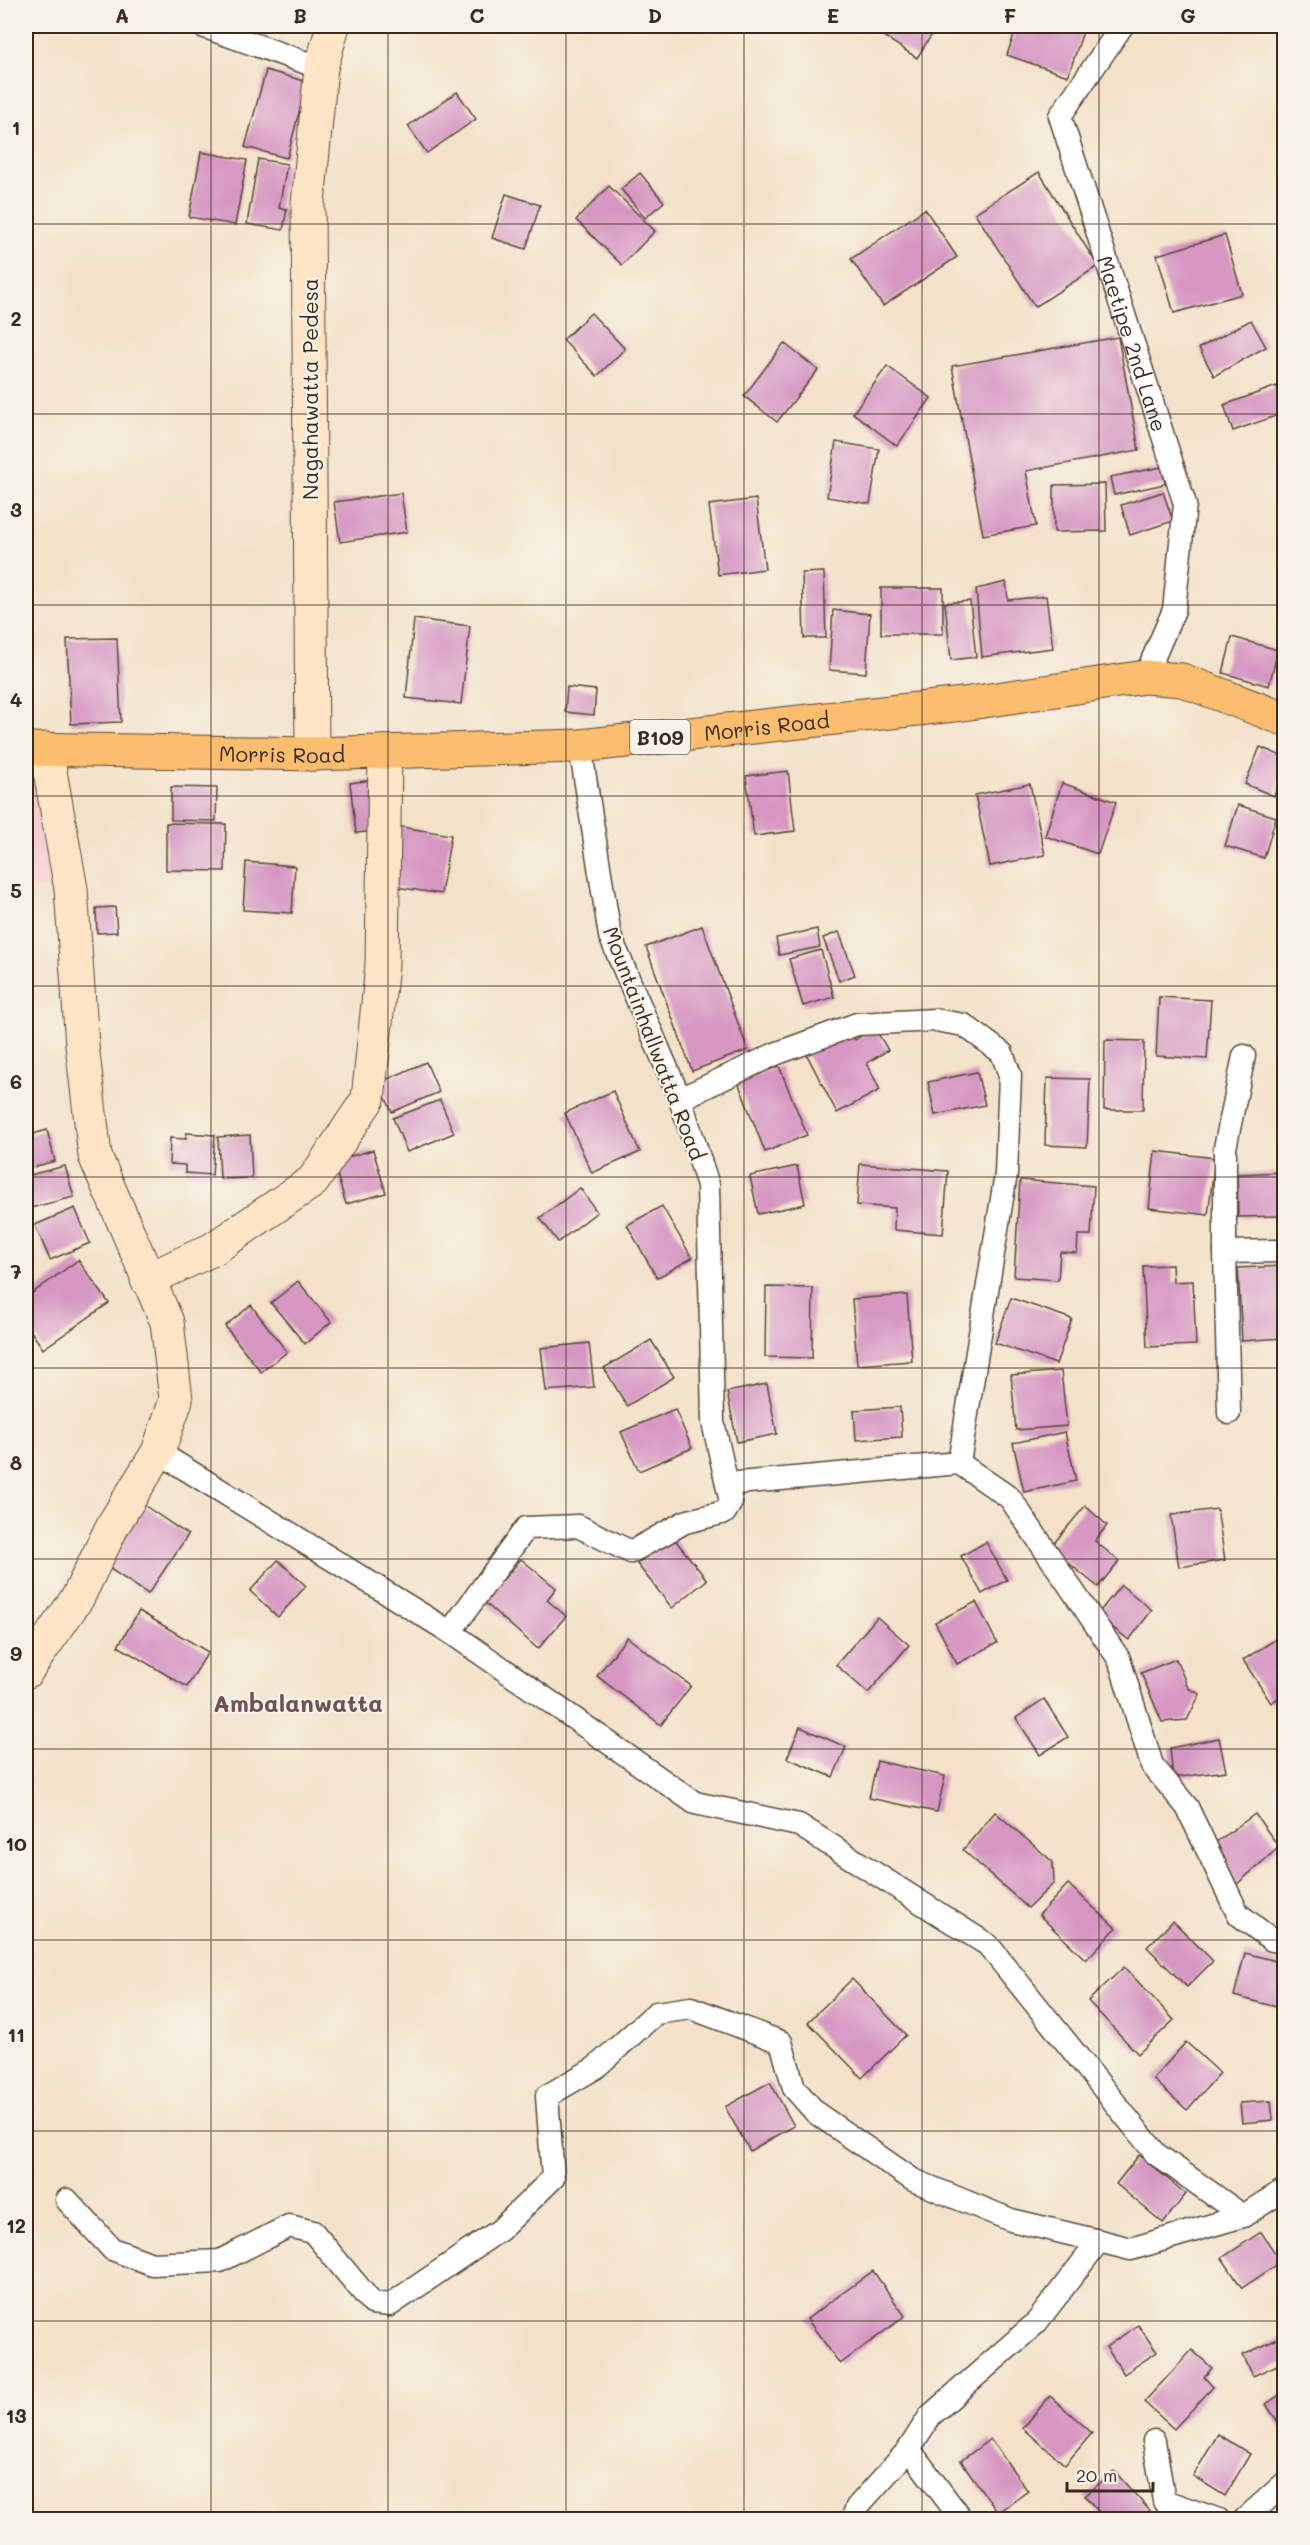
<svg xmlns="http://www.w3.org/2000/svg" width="1310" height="2545" font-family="Mali,sans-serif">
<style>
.built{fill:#f7cfd2}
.building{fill:#d697c2}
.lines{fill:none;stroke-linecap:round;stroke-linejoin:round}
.street-casing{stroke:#574638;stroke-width:25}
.secondary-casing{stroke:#574638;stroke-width:35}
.primary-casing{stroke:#574638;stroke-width:35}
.street{stroke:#fff;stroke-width:22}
.secondary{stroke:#fde5c5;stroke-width:33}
.primary{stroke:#fbbd6e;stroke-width:33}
.grid{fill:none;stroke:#3b2a1e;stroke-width:1.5;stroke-opacity:0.55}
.labels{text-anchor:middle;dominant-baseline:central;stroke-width:4.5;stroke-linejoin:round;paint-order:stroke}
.shield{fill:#f7f3e8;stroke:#73665b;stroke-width:1.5}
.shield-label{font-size:20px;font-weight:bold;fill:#3b2a1e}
.street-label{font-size:21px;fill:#3b2a1e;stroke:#f7f3e8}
.quarter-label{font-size:24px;font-weight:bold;fill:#715057;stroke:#f7f3e8}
.neatline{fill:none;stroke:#3b2a1e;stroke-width:2}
.grid-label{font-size:20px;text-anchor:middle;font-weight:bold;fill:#3b2a1e}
</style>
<rect width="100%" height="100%" fill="#f7f3e8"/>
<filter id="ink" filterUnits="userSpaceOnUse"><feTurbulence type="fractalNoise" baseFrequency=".0167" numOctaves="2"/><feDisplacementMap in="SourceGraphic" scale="12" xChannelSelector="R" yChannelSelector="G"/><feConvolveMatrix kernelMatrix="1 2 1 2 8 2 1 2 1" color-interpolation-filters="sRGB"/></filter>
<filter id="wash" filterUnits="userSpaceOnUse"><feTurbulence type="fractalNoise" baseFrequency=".008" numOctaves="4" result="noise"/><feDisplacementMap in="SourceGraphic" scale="24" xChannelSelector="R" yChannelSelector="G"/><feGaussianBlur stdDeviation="1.35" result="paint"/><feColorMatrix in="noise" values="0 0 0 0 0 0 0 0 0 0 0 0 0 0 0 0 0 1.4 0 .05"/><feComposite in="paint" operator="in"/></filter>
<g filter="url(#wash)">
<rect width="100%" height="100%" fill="#f3e2c9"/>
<!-- built -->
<path class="built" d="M26,749h20l25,140 -45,-2z"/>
<g id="blocks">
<!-- building -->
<g class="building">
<path d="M868,26h69l-20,32z"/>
<path d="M1017,26h68l-17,50 -61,-21z"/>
<path d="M266,70l41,12 -20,76 -42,-11z"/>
<path d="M457,92l19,27 -49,34 -19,-27z"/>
<path d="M201,152l46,8 -12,65 -46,-8z"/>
<path d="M258,159l29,5 -8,44 8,1 -4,21 -36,-6z"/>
<path d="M1039,172l59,94 -63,41 -60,-94z"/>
<path d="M640,173l24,29 -19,16 -24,-29z"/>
<path d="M609,186l46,45 -33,34 -46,-45z"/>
<path d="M506,194l34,11 -14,44 -34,-11z"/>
<path d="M925,209l32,48 -74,49 -32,-47z"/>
<path d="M1225,235l17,59 -68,19 -17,-58z"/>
<path d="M591,313l34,36 -28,27 -34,-36z"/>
<path d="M1251,320l15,27 -52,29 -15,-28z"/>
<path d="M1118,337l21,113 -113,21 10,55 -53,9 -31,-169z"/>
<path d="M784,343l34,27 -41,52 -33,-26z"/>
<path d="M887,366l44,32 -34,48 -44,-33z"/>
<path d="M1277,386l7,27 -51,18 -9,-26z"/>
<path d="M836,442l43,7 -9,55 -43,-7z"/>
<path d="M1162,467l3,17 -51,11 -4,-18z"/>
<path d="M1105,484l1,47 -52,1v-47z"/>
<path d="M1163,492l10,29 -43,14 -9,-30z"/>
<path d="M401,493l6,39 -67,10 -6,-40z"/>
<path d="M756,499l9,70 -47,6 -9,-70z"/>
<path d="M824,572l2,66h-22l-2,-65z"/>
<path d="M1006,582l2,18 38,-4 7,52 -71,9 -6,-68z"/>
<rect x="881" y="588" width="62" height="46"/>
<path d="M970,601l6,56 -25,3 -6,-57z"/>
<path d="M833,610l37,4 -4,59 -37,-3z"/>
<path d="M414,619l56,7 -9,78 -55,-6z"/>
<path d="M1232,637l46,13 -9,36 -46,-13z"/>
<path d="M117,638l4,84 -50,2 -4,-85z"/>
<path d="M567,687l29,3 -2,25 -29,-3z"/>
<path d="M1260,747l24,10v12l-10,27 -29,-12z"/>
<path d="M788,771l7,60 -41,5 -8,-60z"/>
<path d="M380,779l6,51 -30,3 -6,-50z"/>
<path d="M1062,783l54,19 -18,52 -53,-18z"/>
<path d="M1030,784l15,71 -55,11 -15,-71z"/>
<path d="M171,787l46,1 -1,33 -45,-1z"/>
<path d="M1238,805l38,12 -12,41 -39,-12z"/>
<path d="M166,823l60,1 -1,47 -59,-1z"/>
<path d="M390,825l61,10 -10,59 -58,-9z"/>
<path d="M246,862l49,4 -3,47 -49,-3z"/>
<path d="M115,907l2,25 -20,1 -1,-25z"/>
<path d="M702,926l46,124 -56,21 -46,-124z"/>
<path d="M817,929l3,18 -41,8 -3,-17z"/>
<path d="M839,932l16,43 -16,6 -16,-43z"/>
<path d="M821,950l13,47 -31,9 -14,-47z"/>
<path d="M1159,997l52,3 -4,59 -51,-3z"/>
<path d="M874,1027l14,23 -21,13 13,27 -43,23 -30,-58 43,-23 5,8z"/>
<path d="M1105,1040l39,1 -1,69h-39z"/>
<path d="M426,1062l13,30 -47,20 -13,-29z"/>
<path d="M779,1066l28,69 -42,17 -27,-70z"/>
<path d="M977,1072l8,33 -50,10 -7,-33z"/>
<path d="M1047,1078l43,1 -3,68 -42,-2z"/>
<path d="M613,1091l27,61 -48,21 -27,-60z"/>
<path d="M440,1100l14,33 -47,19 -14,-34z"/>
<path d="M47,1130l8,31 -29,8v-33z"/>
<path d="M186,1133l29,2 -3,40 -27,-2v-8l-16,-1 1,-26 16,1z"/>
<path d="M250,1135l2,43 -32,1 -2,-42z"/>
<path d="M373,1150l13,43 -40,11 -13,-43z"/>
<path d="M1155,1151l60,7 -7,57 -59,-7z"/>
<path d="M860,1164l88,7 -5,63 -49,-4 1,-22 -38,-3z"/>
<path d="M65,1166l9,31 -48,12v-33z"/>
<path d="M797,1166l8,38 -47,10 -8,-38z"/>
<path d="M1284,1172v44l-46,1 -1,-43z"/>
<path d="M1020,1180l74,6 -3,49h-13l-1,18 -17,-1 -2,28 -44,-3z"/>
<path d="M580,1188l17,24 -39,30 -18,-24z"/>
<path d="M662,1206l30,52 -35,20 -30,-53z"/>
<path d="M75,1208l15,35 -40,17 -15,-35z"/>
<path d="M78,1260l31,43 -66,46 -17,-25v-26z"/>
<path d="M1172,1265l1,17 20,-1 3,64 -49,2 -4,-81z"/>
<path d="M1284,1266v72l-42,3 -4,-73z"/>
<path d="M298,1281l33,41 -26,22 -34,-41z"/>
<path d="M766,1287l47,1 -1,70 -47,-1z"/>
<path d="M907,1295l5,66 -55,4 -5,-66z"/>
<path d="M1011,1298l61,21 -16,45 -61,-21z"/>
<path d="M251,1305l36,47 -26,20 -36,-46z"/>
<path d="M651,1340l23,37 -47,29 -23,-38z"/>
<path d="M589,1343l5,44 -48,4 -5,-43z"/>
<path d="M1061,1371l6,55 -51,4 -5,-55z"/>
<path d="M767,1384l10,50 -40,8 -10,-50z"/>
<path d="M900,1407l2,30 -46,3 -2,-30z"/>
<path d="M675,1409l17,39 -53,23 -18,-39z"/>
<path d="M1065,1432l11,49 -52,11 -11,-49z"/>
<path d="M141,1503l47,32 -40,59 -47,-31z"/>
<path d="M1085,1506l22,19 -12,16 24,20 -21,26 -48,-39z"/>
<path d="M1217,1509l8,51 -46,7 -8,-52z"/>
<path d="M672,1536l35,44 -35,28 -35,-44z"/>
<path d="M986,1542l21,38 -25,14 -21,-38z"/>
<path d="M521,1559l35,29 -9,12 19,16 -28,33 -54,-47z"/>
<path d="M278,1560l28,26 -28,31 -28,-26z"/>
<path d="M1121,1585l31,25 -23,30 -32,-25z"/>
<path d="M976,1602l21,41 -40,21 -22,-42z"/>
<path d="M139,1611l69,41 -21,35 -69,-41z"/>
<path d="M877,1617l32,28 -41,48 -32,-28z"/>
<path d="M1284,1634v60l-13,9 -28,-43z"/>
<path d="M627,1637l64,49 -30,39 -64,-49z"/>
<path d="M1176,1659l12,29 12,6 -13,26 -25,2 -21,-49z"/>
<path d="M1044,1699l24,38 -28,18 -24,-37z"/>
<path d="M800,1727l46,20 -13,30 -46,-19z"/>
<path d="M1219,1738l7,33 -53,7 -3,-30z"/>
<path d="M877,1761l68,15 -8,36 -68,-14z"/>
<path d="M995,1812l58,50 1,21 -26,25 -65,-58z"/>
<path d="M1255,1814l24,33 -43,38 -21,-42z"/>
<path d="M1068,1884l48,44 -30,32 -47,-45z"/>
<path d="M1173,1921l40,40 -26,26 -40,-40z"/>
<path d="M1245,1953l39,10v46l-50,-13z"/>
<path d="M1124,1967l50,53 -36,34 -50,-53z"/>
<path d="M852,1979l54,56 -44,43 -54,-56z"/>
<path d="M1186,2042l34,31 -33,37 -34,-31z"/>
<path d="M770,2082l24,44 -44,25 -25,-44z"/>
<path d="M1271,2101l2,19 -31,3 -2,-20z"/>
<path d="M1139,2155l47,39 -23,29 -47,-39z"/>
<path d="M1261,2232l20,30 -39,26 -20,-30z"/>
<path d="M873,2271l32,45 -65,48 -33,-45z"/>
<path d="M1138,2325l19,27 -33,22 -18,-27z"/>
<path d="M1282,2337l2,25 -31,14 -10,-21z"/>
<path d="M1192,2350l20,18 -8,9 9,10 -39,42 -30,-27z"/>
<path d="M1284,2392v41l-18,-29z"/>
<path d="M1050,2396l42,37 -27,32 -42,-37z"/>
<path d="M1218,2434l32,20 -25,42 -32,-20z"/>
<path d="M990,2439l38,52 -30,22 -37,-52z"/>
<path d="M1114,2471l38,42 -7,7h-39l-21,-24z"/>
</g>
</g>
</g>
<g filter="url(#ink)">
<use href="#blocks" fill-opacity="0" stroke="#574638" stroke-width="1.5"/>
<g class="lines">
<defs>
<g id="street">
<path d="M202,26l119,42"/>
<path id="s1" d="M1122,26l-62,90 125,388 -11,106 -29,67"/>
<path d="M680,1099l95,-45 82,-30 78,-4 29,5 38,28 8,22 -4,99 -47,289"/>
<path d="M1225,1252v-104l19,-92"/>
<path d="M1229,1413l-4,-161 59,-1"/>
<path d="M158,1452l292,180 245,171 104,22 189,120 168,209 87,62"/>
<path d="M727,1484l232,-21 51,35 109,161 33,106 35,42 51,107 34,26 12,2"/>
<path d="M450,1632l76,-104 52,-2 53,26 54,-30 40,-10 6,-10 -18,-80 -5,-237 -28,-86 -70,-163 -30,-190"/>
<path d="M67,2200l45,49 40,15 68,-3 69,-35 24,6 59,71 18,2 110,-75 53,-52 -6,-82 48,-28 61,-55 35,-5 90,34 13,46 22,25 97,67 98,40 88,21"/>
<path d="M1154,2441l10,60 55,19"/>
<path d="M909,2449l53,71"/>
<path d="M852,2520l5,-13 52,-58 21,-33 106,-93 63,-82 32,8 112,-33 41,-26"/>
<path d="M1244,2520l40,-36"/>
</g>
<g id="secondary">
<path d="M312,754l-4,-551 13,-135 12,-42"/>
<path d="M147,1280l66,-31 100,-68 55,-82 14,-134 3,-213"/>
<path d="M26,1672l52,-75 35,-72 45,-73 18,-52 -9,-78 -72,-166 -13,-111 -11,-156 -25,-140"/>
</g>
<g id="primary">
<path id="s2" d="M26,749l286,5 268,-8 383,-42 182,-27 37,3 102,39"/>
</g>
</defs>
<!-- street casing -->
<use href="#street" class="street-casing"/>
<!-- secondary casing -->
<use href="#secondary" class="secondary-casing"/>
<!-- primary casing -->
<use href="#primary" class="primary-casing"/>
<!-- street -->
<use href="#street" class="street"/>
<!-- secondary -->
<use href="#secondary" class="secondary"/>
<!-- primary -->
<use href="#primary" class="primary"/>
</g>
</g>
<!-- grid -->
<path class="grid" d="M211,26v2494M388,26v2494M566,26v2494M744,26v2494M922,26v2494M1099,26v2494M26,224h1258M26,414h1258M26,605h1258M26,796h1258M26,986h1258M26,1177h1258M26,1368h1258M26,1559h1258M26,1749h1258M26,1940h1258M26,2131h1258M26,2321h1258"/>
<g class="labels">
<!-- shield labels -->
<rect class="shield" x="630" y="720" width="60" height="34" rx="4.5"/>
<g class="shield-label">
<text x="660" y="737">B109</text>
</g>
<!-- street labels -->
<g class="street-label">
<text stroke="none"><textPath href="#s1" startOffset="348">Maetipe 2nd Lane</textPath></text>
<text transform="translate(309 389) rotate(-90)">Nagahawatta Pedesa</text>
<text stroke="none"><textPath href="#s2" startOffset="742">Morris Road</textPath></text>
<text stroke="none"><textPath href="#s2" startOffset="256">Morris Road</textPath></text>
<text transform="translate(655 1043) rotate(69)">Mountainhallwatta Road</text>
</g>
<!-- quarter labels -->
<g class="quarter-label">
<text x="298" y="1702">Ambalanwatta</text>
</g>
</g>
<!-- margin -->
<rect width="1310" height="2545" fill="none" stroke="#f7f3e8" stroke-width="66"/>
<!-- scale -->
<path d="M1067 2482v9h86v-9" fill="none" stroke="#3b2a1e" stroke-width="3"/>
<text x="1076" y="2482" font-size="18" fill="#3b2a1e" stroke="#f7f3e8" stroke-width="4.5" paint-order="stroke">20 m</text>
<rect x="33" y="33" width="1244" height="2479" class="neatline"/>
<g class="grid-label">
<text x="122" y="23">A</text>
<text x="300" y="23">B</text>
<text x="477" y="23">C</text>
<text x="655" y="23">D</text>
<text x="833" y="23">E</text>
<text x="1010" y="23">F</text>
<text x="1188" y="23">G</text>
<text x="16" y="135">1</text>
<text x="16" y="326">2</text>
<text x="16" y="517">3</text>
<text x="16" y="707">4</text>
<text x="16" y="898">5</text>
<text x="16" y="1089">6</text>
<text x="16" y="1279">7</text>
<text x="16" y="1470">8</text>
<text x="16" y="1661">9</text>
<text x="16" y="1851">10</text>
<text x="16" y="2042">11</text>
<text x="16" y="2233">12</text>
<text x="16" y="2423">13</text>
</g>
</svg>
